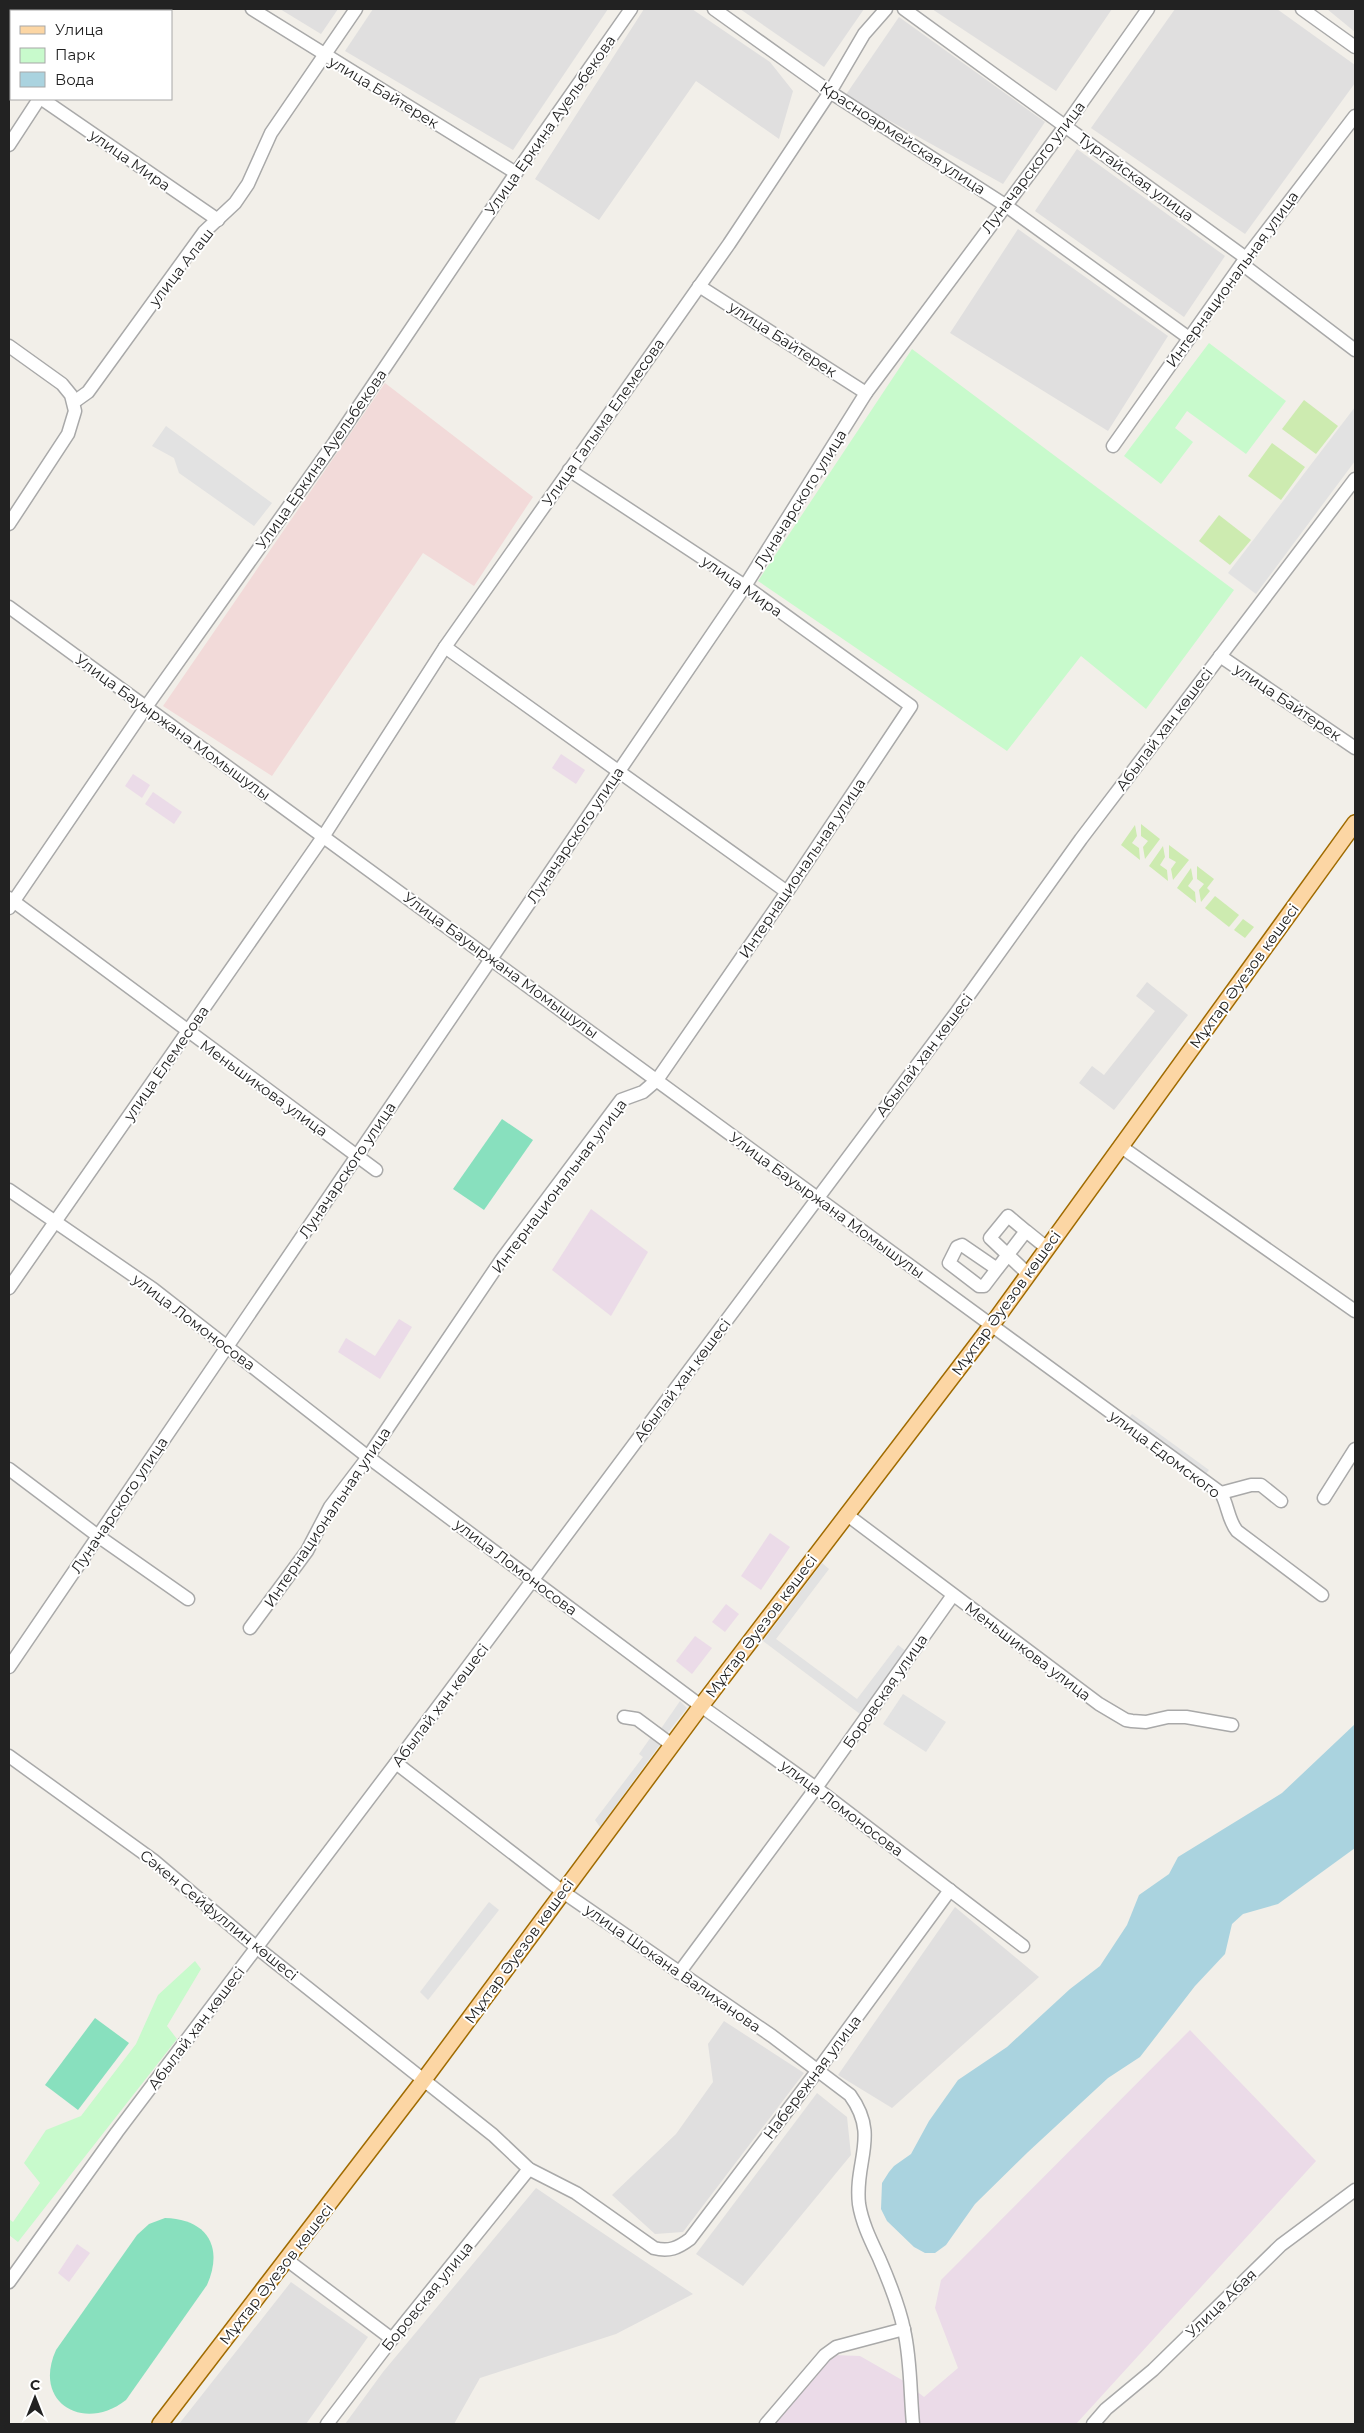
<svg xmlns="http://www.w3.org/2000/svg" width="1364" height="2433" font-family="Montserrat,sans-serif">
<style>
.residential{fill:#e0dfdf}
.commercial{fill:#f2dad9}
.industrial{fill:#ebdbe8}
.grass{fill:#cdebb0}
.park{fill:#c8facc}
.pitch{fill:#88e0be}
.parking{fill:#e2e2e2}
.water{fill:#aad3df}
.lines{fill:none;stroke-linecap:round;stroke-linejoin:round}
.minor-casing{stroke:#a9a9a9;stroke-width:15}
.major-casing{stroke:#a06b00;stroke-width:18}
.minor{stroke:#fff;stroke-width:12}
.major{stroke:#fcd6a4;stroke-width:15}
.labels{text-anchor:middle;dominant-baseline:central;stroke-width:4;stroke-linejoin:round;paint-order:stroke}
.street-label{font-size:15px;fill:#222;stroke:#fff}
</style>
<rect width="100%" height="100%" fill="#f2efe9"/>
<!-- residential -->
<g class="residential">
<path d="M280,9h58l-17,25z"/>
<path d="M373,9h235l-95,141 -168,-99z"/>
<path d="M644,9h48l78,53 23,29 -14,48 -83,-58 -97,139 -64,-41z"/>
<path d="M740,9h124l-40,58z"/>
<path d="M932,9h180l-56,82z"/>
<path d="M1175,9h102l78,56v18l-110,151 -154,-106z"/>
<path d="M1327,9h28v23z"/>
<path d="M899,17l146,105 -42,62 -158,-88z"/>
<path d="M1077,149l148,107 -41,61 -149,-106z"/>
<path d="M1018,229l150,107 -60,95 -158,-98z"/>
<path d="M1147,982l41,33 -74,95 -35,-27 13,-17 12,9 51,-64 -19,-15z"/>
<path d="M955,1907l84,70 -147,131 -54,-33z"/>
<path d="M724,2021l80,52 -121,159 -28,2 -43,-39 64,-61 37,-52 -5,-38z"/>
<path d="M817,2093l30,24 4,38 -108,131 -47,-32z"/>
<path d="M536,2188l157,106 -77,40 -136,44 -26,46h-109l38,-52z"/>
<path d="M291,2282l77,55 -62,87h-127z"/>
</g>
<!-- commercial -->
<path class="commercial" d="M385,383l148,114 -59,89 -51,-33 -151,223 -109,-70z"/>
<!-- industrial -->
<g class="industrial">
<path d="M561,754l24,16 -9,14 -24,-16z"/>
<path d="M133,774l17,11 -8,13 -17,-12z"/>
<path d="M153,792l29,20 -8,12 -29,-20z"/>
<path d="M591,1209l57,43 -37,64 -59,-46z"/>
<path d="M399,1319l13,8 -32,52 -42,-27 8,-14 29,18z"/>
<path d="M770,1533l20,14 -29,43 -20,-14z"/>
<path d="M726,1604l13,10 -14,18 -13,-10z"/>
<path d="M695,1636l17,12 -20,26 -16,-13z"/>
<path d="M1190,2030l126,131 -240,263h-302l60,-69 26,1 42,24 22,17 34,-29 -23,-60 6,-28z"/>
<path d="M77,2244l13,9 -21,29 -11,-9z"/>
</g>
<!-- grass -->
<g class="grass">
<path d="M1304,400l34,26 -22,28 -34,-25z"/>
<path d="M1272,443l33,24 -24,33 -33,-24z"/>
<path d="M1219,515l32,25 -21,25 -31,-24z"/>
<path d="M1141,824l19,15 -15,20 -2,-12 5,-6 -7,-5z"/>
<path d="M1135,825l2,11 -5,7 7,5 1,12 -19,-15z"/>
<path d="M1169,845l20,15 -16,20 -2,-11 5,-7 -7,-4z"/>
<path d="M1163,846l2,11 -5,8 7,5 1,11 -19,-15z"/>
<path d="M1197,866l17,13 -7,9 3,3 -9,11 -2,-12 5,-6 -7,-5z"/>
<path d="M1191,868l2,11 -5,7 7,6 1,11 -19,-15z"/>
<path d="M1215,896l24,19 -10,12 -24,-19z"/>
<path d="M1243,919l11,8 -9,11 -11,-8z"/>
</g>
<!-- park -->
<g class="park">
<path d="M1209,343l77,58 -40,53 -59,-43 -12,17 18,14 -32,42 -37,-28z"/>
<path d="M912,349l322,241 -88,119 -65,-53 -74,95 -249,-170z"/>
<path d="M195,1961l6,8 -34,57 10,13 -159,203 -9,-7v-16l4,3 27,-39 -16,-20 22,-33 35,-14 55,-72 22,-49z"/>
</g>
<!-- pitch -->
<g class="pitch">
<path d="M502,1119l31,21 -49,70 -31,-21z"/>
<path d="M95,2018l34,25 -51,67 -33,-25z"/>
<path d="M165,2218c42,1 59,29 42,67l-81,115c-42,33 -94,3 -70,-50l81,-115 12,-11z"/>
</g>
<!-- parking -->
<g class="parking">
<path d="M1355,407v54l-99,133 -28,-21z"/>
<path d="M166,426l106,77 -18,23 -75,-53 -5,-15 -22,-12z"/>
<path d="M1132,1414l77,56 -4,5 -77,-56z"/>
<path d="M822,1563l7,6 -53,70 81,60 41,-54 13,10 -47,62 -101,-76z"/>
<path d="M903,1694l43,28 -20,30 -43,-28z"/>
<path d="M680,1701l7,7 -21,27 -6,-5z"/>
<path d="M651,1737l10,6 -61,84 -5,-7 48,-63 -4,-3z"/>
<path d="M489,1902l10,8 -71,90 -8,-8z"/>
</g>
<!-- water -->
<path class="water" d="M1355,1724v124l-77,56 -35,10 -11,10 -7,30 -30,32 -55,71 -32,21 -80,74 -53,52 -29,41 -11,8h-10l-11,-6 -27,-26 -6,-12 1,-26 7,-11 5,-6 17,-12 18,-33 29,-41 49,-33 63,-58 30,-23 27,-41 12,-30 30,-21 9,-17 104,-64z"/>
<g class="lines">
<defs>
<g id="minor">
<path d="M252,9l264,164"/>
<path d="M714,9l116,83 175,113 184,133"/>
<path d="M904,9l342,249"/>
<path d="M1302,9l53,38"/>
<path d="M98,11l1,-2"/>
<path d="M9,76l2,2"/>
<path d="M42,99l176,121"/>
<path d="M9,145l30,-46"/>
<path d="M1242,264l113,86"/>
<path d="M699,286l167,107"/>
<path d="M9,346l53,38 9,11 4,16 -7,23 -59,90"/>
<path d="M74,402l14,-10 116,-160 31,-29 13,-19 23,-51 85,-124"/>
<path d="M1113,446l133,-188 109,-142"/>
<path d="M9,607l1212,886c7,12 7,27 16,38l85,64"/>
<path d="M445,647l342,245"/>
<path d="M1220,656l135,92"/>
<path d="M9,898l367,272"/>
<path d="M9,908l137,-201 188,-264 182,-270 115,-164"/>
<path d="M1120,1146l235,165"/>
<path d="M9,1190l144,99 215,168 333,249 115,82 207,158"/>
<path d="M1028,1274l-20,-19 -11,14 -35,-24 -5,2 -8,16 30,23h5l42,-55 21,17c-13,-10 -26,-21 -39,-32l-18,22 38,36"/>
<path d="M9,1288l314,-451 122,-190 284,-403 101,-152 34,-58 22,-25"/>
<path d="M9,1469l89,67 90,63"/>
<path d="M1221,1493l30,-8h10l20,16"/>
<path d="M1324,1498l31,-49"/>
<path d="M846,1514l253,190 27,16 6,1 14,1 22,-5h18l46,8"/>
<path d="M250,1628l57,-77 23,-44 38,-50 134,-198 119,-159 22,-8 14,-12 130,-188 124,-186 -166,-120 -176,-116"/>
<path d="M9,1667l736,-1081 121,-193 200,-268 82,-116"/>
<path d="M624,1717l13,2 35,26"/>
<path d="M9,1756l144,104 103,87 237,188 36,34 47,24 78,55c15,4 24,0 36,-9l128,-169 132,-180"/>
<path d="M396,1763l167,129 209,144 78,59c30,41 4,66 9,109 3,19 12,37 20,54 10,23 20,47 25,72 7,30 6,63 9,94"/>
<path d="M679,1973l137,-185 137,-193"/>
<path d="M287,2260l105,79"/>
<path d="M9,2282l108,-150 279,-369 560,-750 125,-174 274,-360"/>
<path d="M327,2424l65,-85 137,-170"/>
<path d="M766,2424l59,-69 11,-8 68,-18"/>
<path d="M1093,2424l13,-15 47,-39 128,-125 74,-55"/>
</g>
<path id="major" d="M160,2424l263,-343 278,-375 290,-380 364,-503"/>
</defs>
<!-- minor casing -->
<use href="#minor" class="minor-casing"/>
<!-- major casing -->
<use href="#major" class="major-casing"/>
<!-- minor -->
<use href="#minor" class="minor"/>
<!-- major -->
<use href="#major" class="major"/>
</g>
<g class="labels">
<!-- street labels -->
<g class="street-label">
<text transform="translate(384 92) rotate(31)">улица Байтерек</text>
<text transform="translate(550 125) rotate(-55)">Улица Еркина Ауельбекова</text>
<text transform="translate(903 138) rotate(33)">Красноармейская улица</text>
<text transform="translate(130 160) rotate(35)">улица Мира</text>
<text transform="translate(1033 167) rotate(-53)">Луначарского улица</text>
<text transform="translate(1136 177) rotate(36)">Тургайская улица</text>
<text transform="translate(181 267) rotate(-52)">улица Алаш</text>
<text transform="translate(1232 279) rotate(-54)">Интернациональная улица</text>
<text transform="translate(783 339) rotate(33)">улица Байтерек</text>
<text transform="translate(603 422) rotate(-55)">Улица Галыма Елемесова</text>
<text transform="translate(321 459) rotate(-55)">Улица Еркина Ауельбекова</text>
<text transform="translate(800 499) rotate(-58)">Луначарского улица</text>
<text transform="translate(742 586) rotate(35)">улица Мира</text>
<text transform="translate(1288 702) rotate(34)">улица Байтерек</text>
<text transform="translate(173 727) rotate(36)">Улица Бауыржана Момышулы</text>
<text transform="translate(1164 729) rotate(-53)">Абылай хан көшесі</text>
<text transform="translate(575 835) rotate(-56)">Луначарского улица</text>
<text transform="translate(802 868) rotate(-56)">Интернациональная улица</text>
<text transform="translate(501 965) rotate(36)">Улица Бауыржана Момышулы</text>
<text transform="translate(1244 976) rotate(-54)">Мұхтар Әуезов көшесі</text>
<text transform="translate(924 1055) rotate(-53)">Абылай хан көшесі</text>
<text transform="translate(166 1063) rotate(-55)">улица Елемесова</text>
<text transform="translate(264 1088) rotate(36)">Меньшикова улица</text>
<text transform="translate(347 1170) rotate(-56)">Луначарского улица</text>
<text transform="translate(559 1186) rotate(-53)">Интернациональная улица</text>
<text transform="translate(827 1205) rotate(36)">Улица Бауыржана Момышулы</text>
<text transform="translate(1006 1303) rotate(-54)">Мұхтар Әуезов көшесі</text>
<text transform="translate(194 1322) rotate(37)">улица Ломоносова</text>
<text transform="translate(682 1380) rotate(-53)">Абылай хан көшесі</text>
<text transform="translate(1165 1454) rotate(37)">улица Едомского</text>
<text transform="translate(119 1505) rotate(-56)">Луначарского улица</text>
<text transform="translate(327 1517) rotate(-56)">Интернациональная улица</text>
<text transform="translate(516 1567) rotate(37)">улица Ломоносова</text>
<text transform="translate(761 1626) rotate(-53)">Мұхтар Әуезов көшесі</text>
<text transform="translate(1028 1651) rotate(37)">Меньшикова улица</text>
<text transform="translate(885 1691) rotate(-55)">Боровская улица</text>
<text transform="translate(440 1705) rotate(-53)">Абылай хан көшесі</text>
<text transform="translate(842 1808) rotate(37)">улица Ломоносова</text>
<text transform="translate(219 1915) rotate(39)">Сәкен Сейфуллин көшесі</text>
<text transform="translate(519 1951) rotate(-54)">Мұхтар Әуезов көшесі</text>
<text transform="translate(673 1968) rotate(35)">улица Шокана Валиханова</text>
<text transform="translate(196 2028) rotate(-53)">Абылай хан көшесі</text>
<text transform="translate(812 2077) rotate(-53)">Набережная улица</text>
<text transform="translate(276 2274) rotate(-52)">Мұхтар Әуезов көшесі</text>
<text transform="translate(427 2296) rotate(-51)">Боровская улица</text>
<text transform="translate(1221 2303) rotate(-44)">Улица Абая</text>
</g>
</g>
<!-- border -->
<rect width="1364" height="2433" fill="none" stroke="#222222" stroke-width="20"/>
<!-- legend -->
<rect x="10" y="10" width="162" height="90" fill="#ffffff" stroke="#a7a7a7"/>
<rect x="20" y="26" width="25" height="8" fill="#fcd6a4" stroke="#a7a7a7"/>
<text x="55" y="35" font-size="15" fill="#222222">Улица</text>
<rect x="20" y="48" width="25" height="15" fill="#c8facc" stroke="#a7a7a7"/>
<text x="55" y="60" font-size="15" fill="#222222">Парк</text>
<rect x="20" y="72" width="25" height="15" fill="#aad3df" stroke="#a7a7a7"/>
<text x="55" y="85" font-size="15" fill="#222222">Вода</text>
<!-- north arrow -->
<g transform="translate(35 2398)" stroke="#ffffff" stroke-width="4" paint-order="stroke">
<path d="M0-4L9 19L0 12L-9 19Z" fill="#222222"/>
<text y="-8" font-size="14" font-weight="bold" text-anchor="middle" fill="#222222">С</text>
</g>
</svg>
